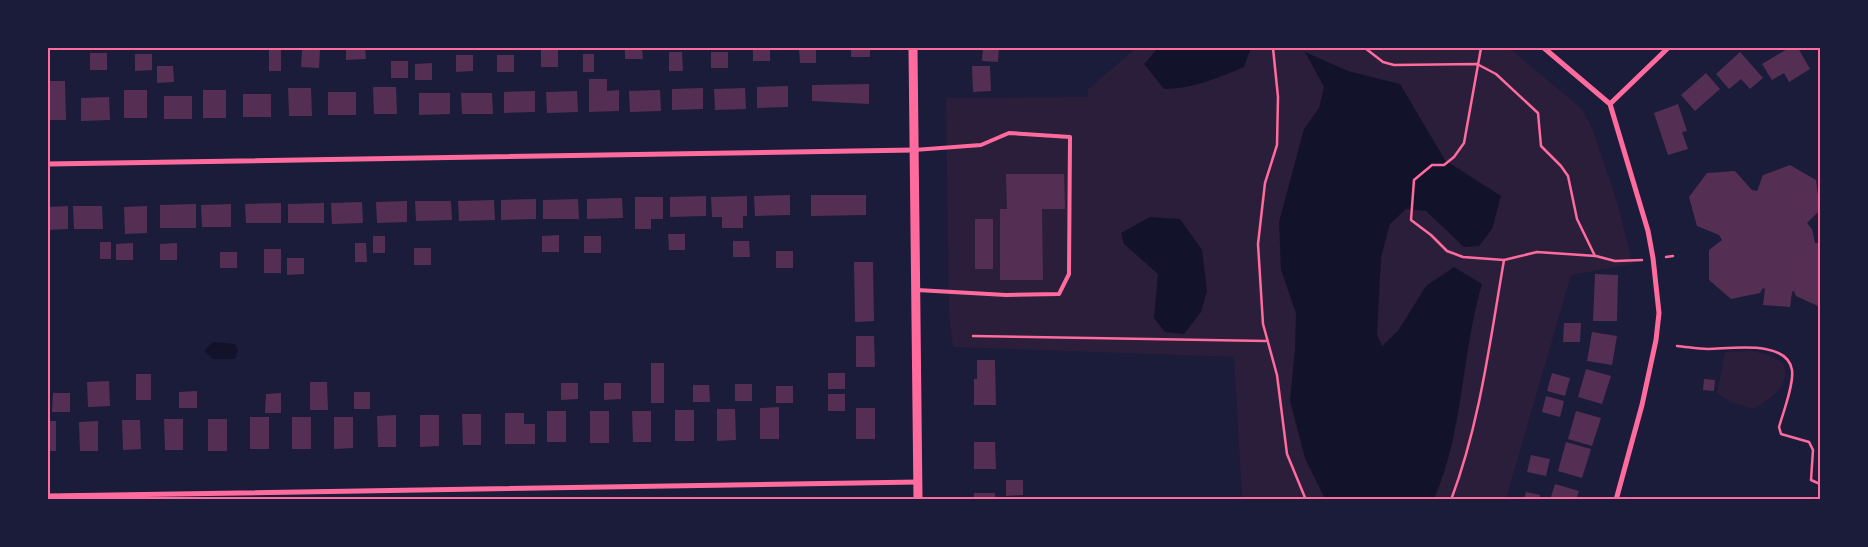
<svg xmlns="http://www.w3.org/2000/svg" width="1868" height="547" font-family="'Asap Condensed',sans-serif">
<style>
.green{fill:#2a1e3b}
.water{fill:#12122b}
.building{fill:#542f53}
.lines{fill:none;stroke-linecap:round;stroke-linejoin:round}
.path{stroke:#ff6b9d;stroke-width:2.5}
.service{stroke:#ff6b9d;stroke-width:4}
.minor{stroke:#ff6b9d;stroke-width:5}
.tertiary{stroke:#ff6b9d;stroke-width:9}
.neatline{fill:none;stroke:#ff6b9d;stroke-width:2}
</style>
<rect width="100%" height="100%" fill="#1b1b3a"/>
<!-- green -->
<g class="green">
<path d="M1136,48h373l73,61 10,19 23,67 18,69 -62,11 -65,224h-264l-8,-142 -281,-10 -4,-32 -3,-217 141,-1 1,-8z"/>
<path d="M1752,351l17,4 14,8c9,23 -12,35 -30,46l-22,-7 -14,-9 8,-41z"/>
</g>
<!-- water -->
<g class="water">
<path d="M1158,48h93l-7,19c-26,11 -52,22 -80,22l-20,-25z"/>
<path d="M1305,52l43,19 52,13 45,76 56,36 -9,33 -13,17 -15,1 -38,-36 -20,-2 -16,15 -9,33 -4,78 5,11 16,-15 28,-45 28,-19 28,17c-21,71 -18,147 -48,215h-109l-20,-41 -15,-57 5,-52 1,-36 -15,-43 -2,-48 25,-93 15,-21 5,-21z"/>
<path d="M1150,217l30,2 22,31 5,41 -6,21 -17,22 -19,-2 -11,-14 4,-44 -34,-30 -3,-11z"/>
<path d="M213,342l22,2 3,7 -3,8h-22l-9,-8z"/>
</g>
<!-- building -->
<g class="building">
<path d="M346,48h19l1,11 -20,1z"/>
<path d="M625,48h17l1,11h-18z"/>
<rect x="753" y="48" width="17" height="13"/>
<path d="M799,48h17v15h-16z"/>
<rect x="851" y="48" width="19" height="9"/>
<path d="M983,48h16l-1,14 -16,-1z"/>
<path d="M1789,48h9l12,21 -21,13 -5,-9 -12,7 -10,-16z"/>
<rect x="269" y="50" width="12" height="21"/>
<path d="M302,50h18l-1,18 -18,-1z"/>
<rect x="541" y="50" width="17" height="17"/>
<path d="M669,52h13l1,19h-14z"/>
<rect x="711" y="52" width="17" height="16"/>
<path d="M1740,52l23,26 -13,11 -9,-10 -12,10 -13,-15z"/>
<rect x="90" y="53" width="17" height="17"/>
<path d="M135,54h17v16l-17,1z"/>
<rect x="583" y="54" width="11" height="18"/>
<path d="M456,55h17v16l-17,1z"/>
<rect x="497" y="55" width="17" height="17"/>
<rect x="391" y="61" width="17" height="17"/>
<path d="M432,63v17h-17v-16z"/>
<path d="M157,66h16l1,16 -17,1z"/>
<path d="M972,66h18l1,25 -18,1z"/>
<path d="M1706,73l14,16 -25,22 -14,-16z"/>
<path d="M589,79h18v12l12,-1v21l-30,1z"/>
<path d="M48,81h17l1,39h-18z"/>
<path d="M869,84v20l-57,-3v-16z"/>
<path d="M788,86v21l-31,1v-21z"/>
<path d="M373,87h23l1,27h-23z"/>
<path d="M288,88h23l1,28h-23z"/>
<path d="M703,88v21l-31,1v-21z"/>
<path d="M745,88l1,21 -31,1 -1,-21z"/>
<rect x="124" y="90" width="23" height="28"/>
<rect x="203" y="90" width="23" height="28"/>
<path d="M660,90l1,21 -31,1 -1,-21z"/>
<path d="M535,91v21l-31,1v-21z"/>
<path d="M577,91l1,21 -31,1 -1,-21z"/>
<rect x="328" y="92" width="28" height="23"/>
<path d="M419,93h31v21l-31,1z"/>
<path d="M461,93h31l1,21h-31z"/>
<rect x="243" y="94" width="28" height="23"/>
<rect x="164" y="96" width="28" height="23"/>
<path d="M109,97l1,23 -29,1v-23z"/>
<path d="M1678,104l9,27 -5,1 6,17 -20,6 -14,-42z"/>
<path d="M1790,165l26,15 4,30 -13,13 5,6 3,14h5v64l-24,-11 -2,-5 -2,1 -2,15 -27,-2 2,-16 -2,-1 -3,5 -29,6 -22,-19v-30l13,-10 -3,-5 -22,-9 -8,-29 18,-24 28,-2 17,19 5,1 6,-16z"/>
<path d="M1006,174h58l1,35h-23l1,71h-43v-71h7z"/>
<path d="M790,195v20l-35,1 -1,-20z"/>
<path d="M811,195h55v20l-55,1z"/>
<path d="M706,196v20l-36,1v-20z"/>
<path d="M747,196v20h-4v12h-21v-11h-10l-1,-20z"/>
<path d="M635,197h28v22h-12v10h-16z"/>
<path d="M622,198l1,20 -36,1v-20z"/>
<path d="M536,199v20l-35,1v-20z"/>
<path d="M578,199l1,20h-36v-19z"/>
<path d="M494,200l1,20 -36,1 -1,-20z"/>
<path d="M407,201v21l-30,1 -1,-21z"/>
<path d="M415,201h36l1,19 -36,1z"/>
<path d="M362,202l1,21 -31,1 -1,-21z"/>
<path d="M281,203v20h-35l-1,-19z"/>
<path d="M324,203v20h-36v-19z"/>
<path d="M196,204v24h-36v-23z"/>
<path d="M231,204v23h-29l-1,-22z"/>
<path d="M68,206v23l-20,1v-23z"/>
<path d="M73,206h29l1,23h-29z"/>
<path d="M147,206v27l-22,1 -1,-27z"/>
<rect x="975" y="219" width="18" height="50"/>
<path d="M668,234h17v16h-16z"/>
<path d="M559,235v17h-17v-16z"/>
<rect x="373" y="236" width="12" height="17"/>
<rect x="584" y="236" width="17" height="17"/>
<path d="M733,241h16l1,16h-17z"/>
<rect x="100" y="242" width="11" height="17"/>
<path d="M133,243v17h-17v-16z"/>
<path d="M177,243v17h-17v-16z"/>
<path d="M355,243h11l1,19h-12z"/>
<rect x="414" y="248" width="17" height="17"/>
<rect x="264" y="249" width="17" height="24"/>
<rect x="776" y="251" width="17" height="17"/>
<rect x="220" y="252" width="17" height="16"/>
<rect x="48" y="254" width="2" height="17"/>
<path d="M287,258h17v16l-17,1z"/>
<path d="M854,262h19l1,59 -19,1z"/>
<path d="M1595,274l23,1 -1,46h-24z"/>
<path d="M1564,323h17l-1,19h-17z"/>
<path d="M1592,332l25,4 -5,29 -25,-4z"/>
<path d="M856,336h18l1,31h-19z"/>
<path d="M977,360h18l1,45h-22v-26h3z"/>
<rect x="651" y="363" width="13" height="40"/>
<path d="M1586,369l25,7 -9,28 -24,-7z"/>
<rect x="828" y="373" width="17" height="16"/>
<path d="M1552,373l18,5 -5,18 -18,-5z"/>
<rect x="136" y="374" width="15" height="26"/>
<path d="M1704,379l11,1 -1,11 -11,-1z"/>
<path d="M109,381l1,25 -22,1 -1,-25z"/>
<path d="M310,382h17l1,28h-18z"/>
<path d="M561,383h17v16l-17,1z"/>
<path d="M604,383h17v16l-17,1z"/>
<rect x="735" y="384" width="17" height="17"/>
<path d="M693,385h16l1,17h-17z"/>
<rect x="776" y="386" width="17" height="17"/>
<path d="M197,391v17h-18v-16z"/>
<rect x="354" y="392" width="16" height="17"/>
<path d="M53,393h17v19h-18z"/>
<path d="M281,393v20h-16l1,-19z"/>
<rect x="828" y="394" width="17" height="17"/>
<path d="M1546,396l18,5 -4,16 -18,-5z"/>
<path d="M779,407v32h-19v-31z"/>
<rect x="856" y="408" width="19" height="31"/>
<path d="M717,409h18l1,31 -19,1z"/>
<rect x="675" y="410" width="19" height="31"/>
<rect x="547" y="411" width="19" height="31"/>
<rect x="590" y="411" width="19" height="32"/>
<path d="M632,411h19v31h-18z"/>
<path d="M1576,411l25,7 -9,28 -24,-7z"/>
<path d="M505,413h19v11h11v20h-30z"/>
<path d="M462,414h19v31h-18z"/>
<path d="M396,415v32h-18l-1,-31z"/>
<path d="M420,415h19v31l-19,1z"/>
<rect x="250" y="417" width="19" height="32"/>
<rect x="292" y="417" width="19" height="32"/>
<path d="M334,417h19v31l-19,1z"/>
<path d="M164,419h19v31h-18z"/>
<rect x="208" y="419" width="19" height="32"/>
<path d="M122,420h18l1,29 -18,1z"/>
<rect x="48" y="421" width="8" height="30"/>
<path d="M98,421v30h-18l-1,-29z"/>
<path d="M974,442h21l1,27h-22z"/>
<path d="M1566,442l25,7 -9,29 -24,-7z"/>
<path d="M1531,455l19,4 -4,17 -19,-4z"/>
<path d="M1006,480h17v15l-17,1z"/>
<path d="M1555,484l24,7 -3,9h-26z"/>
<path d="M1526,492l14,3 -1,5h-15z"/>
<rect x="974" y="493" width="21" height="7"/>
</g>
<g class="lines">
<!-- path -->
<g class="path">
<path d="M1273,48l5,49 -1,48 -12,38 -7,61 5,80 14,51 10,79 19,46"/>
<path d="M1365,48l18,14 11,3 83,-1 19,10 42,39 3,33 20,20 7,10 9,43 18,37"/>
<path d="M1481,48l-17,95 -10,14 -10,8h-12l-18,15 -3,40 20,15 16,16 16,6 41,3 33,-8 59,4 19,5 27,-1"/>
<path d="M1666,257l7,-1"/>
<path d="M973,336l293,5"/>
<path d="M1677,346c11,1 21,3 31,3 22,0 79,-10 84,21 2,14 -9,43 -13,57l2,7 28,8 4,8 -2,30 9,4"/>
<path d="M1451,500c29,-77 39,-159 53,-240"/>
</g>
<!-- service -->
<path class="service" d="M914,150l67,-5 28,-12 61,4 -1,137 -10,20 -53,1 -89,-5"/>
<!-- minor -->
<g class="minor">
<path d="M1544,48l66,56 38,127 5,27 6,55 -3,27 -14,65 -26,95"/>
<path d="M1610,104l58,-56"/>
<path d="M48,164l866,-14"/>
<path d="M48,496l870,-14"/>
</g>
<!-- tertiary -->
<path class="tertiary" d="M913,48l5,452"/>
</g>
<!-- border -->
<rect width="1868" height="547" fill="none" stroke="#1b1b3a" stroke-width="98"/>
<rect x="49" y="49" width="1770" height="449" class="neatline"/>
</svg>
